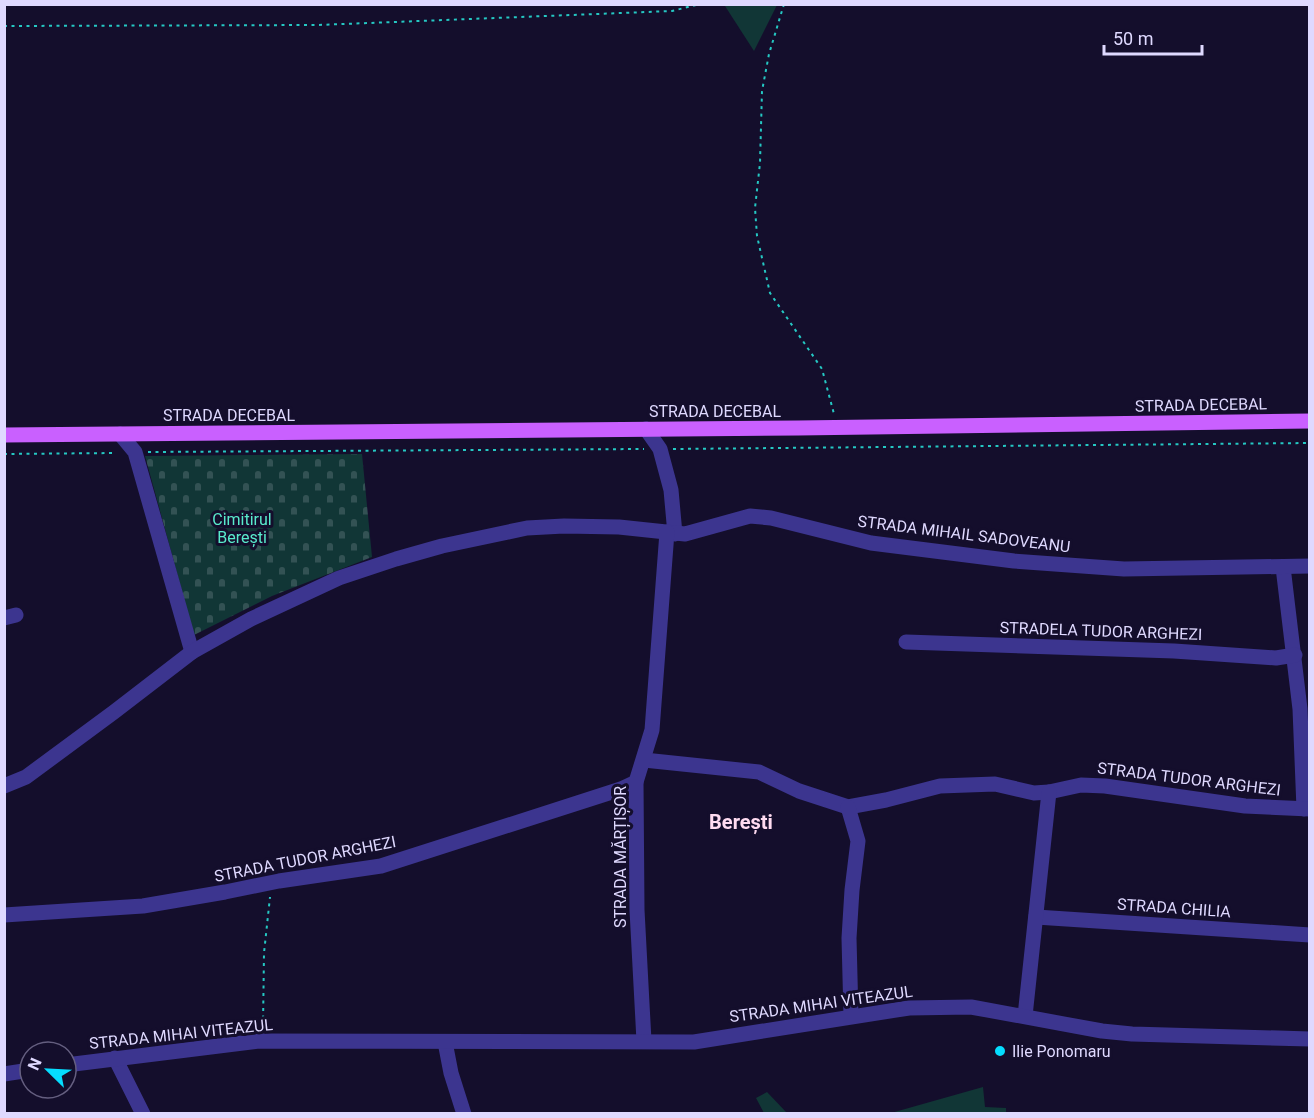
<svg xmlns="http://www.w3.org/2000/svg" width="1314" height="1118" font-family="Roboto,sans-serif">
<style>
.grass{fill:#113636}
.cemetery{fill:url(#cemetery-stones)}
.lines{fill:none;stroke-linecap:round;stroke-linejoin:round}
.path{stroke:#25c8c3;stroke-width:2;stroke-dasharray:3 4.5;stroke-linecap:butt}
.minor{stroke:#3c358f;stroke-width:15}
.major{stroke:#c960ff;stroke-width:15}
.poi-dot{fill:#05ddff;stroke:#140e2c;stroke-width:2}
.labels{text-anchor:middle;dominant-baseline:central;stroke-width:6;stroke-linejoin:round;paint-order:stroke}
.street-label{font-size:16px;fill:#dfd9ff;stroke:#140e2c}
.park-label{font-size:16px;fill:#59ebcc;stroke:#140e2c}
.poi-label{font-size:16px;fill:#dfd9ff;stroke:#140e2c;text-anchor:start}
.quarter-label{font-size:20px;font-weight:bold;fill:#ffdbf1;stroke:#140e2c}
</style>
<defs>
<pattern id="cemetery-stones" width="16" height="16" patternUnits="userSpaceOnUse" patternTransform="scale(1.5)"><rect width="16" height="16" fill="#113636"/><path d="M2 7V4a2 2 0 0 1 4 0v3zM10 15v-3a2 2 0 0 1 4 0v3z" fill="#335254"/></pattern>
</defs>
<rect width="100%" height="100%" fill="#140e2c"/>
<!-- grass -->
<g class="grass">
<path d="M731,5h46l-23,46 -29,-45z"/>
<path d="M983,1087l2,20 21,1v5h-115z"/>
<path d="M767,1092l20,21h-23l-8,-15z"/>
</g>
<!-- cemetery -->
<path class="cemetery" d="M362,454l10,103 -100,39 -78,39 -49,-179z"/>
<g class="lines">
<!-- path -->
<g class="path">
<path d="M784,4l-15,50 -7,37 -2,72 -5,45 2,28 13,57 52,76 12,45"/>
<path d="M4,26l314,-1 354,-14 28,-7"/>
<path d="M673,449l637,-6"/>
<path d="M148,452l496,-3"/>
<path d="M4,454l112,-1"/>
<path d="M263,1026l1,-73 6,-56"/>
</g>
<!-- minor -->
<g class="minor">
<path d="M646,429l14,20 11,41 4,44"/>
<path d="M120,434l15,18 57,200"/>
<path d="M1283,567l17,142 4,100"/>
<path d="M4,618l12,-3"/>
<path d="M906,642l268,9 102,7 19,-3"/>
<path d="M644,760l115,12 40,19 49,16 38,-7 54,-14 55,-2 39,9 15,-1 32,-7 24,1 140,20 65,3"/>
<path d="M4,786l22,-9 88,-65 78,-60 59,-33 88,-41 57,-19 46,-13 85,-18 37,-2 55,1 66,7 65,-18 21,2 100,25 143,18 110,8 186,-3"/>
<path d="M848,807l10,34 -6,49 -3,48 2,78"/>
<path d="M4,915l139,-9 82,-14 54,-11 102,-15 240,-77 15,-7"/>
<path d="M1036,917l274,18"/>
<path d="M1025,1016l24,-224"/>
<path d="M644,1041l-7,-131 -1,-128 16,-52 15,-198"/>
<path d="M445,1042l6,31 13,41"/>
<path d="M115,1058l28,56"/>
<path d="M66,1065l193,-24 435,1 215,-34 62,-1 131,24 30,3 178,5"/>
<path d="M4,1074l26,-4"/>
</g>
<!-- major -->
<path class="major" d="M4,435l794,-7 512,-7"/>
</g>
<!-- markers -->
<circle class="poi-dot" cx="1000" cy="1051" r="6"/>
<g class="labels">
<!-- street labels -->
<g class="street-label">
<text transform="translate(1201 405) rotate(-1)">STRADA DECEBAL</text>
<text x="715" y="411">STRADA DECEBAL</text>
<text x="229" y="415">STRADA DECEBAL</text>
<text transform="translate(964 534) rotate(7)">STRADA MIHAIL SADOVEANU</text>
<text transform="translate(1101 631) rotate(2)">STRADELA TUDOR ARGHEZI</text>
<text transform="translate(1189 779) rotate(7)">STRADA TUDOR ARGHEZI</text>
<text transform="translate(620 857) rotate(-90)">STRADA MĂRȚIȘOR</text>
<text transform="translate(305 859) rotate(-11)">STRADA TUDOR ARGHEZI</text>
<text transform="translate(1174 908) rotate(4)">STRADA CHILIA</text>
<text transform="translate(821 1004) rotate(-8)">STRADA MIHAI VITEAZUL</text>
<text transform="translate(181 1034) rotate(-6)">STRADA MIHAI VITEAZUL</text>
</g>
<!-- park labels -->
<g class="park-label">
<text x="242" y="519">Cimitirul<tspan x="242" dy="18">Berești</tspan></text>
</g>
<!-- poi labels -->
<g class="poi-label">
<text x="1012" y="1051">Ilie Ponomaru</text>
</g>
<!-- quarter labels -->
<g class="quarter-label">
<text x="741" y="822">Berești</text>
</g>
</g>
<!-- border -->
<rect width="1314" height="1118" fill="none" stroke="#dfd9ff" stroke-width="12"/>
<!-- north arrow -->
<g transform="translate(48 1070) rotate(294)"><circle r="28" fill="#140e2c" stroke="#655f80" stroke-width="1.5"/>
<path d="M0-4.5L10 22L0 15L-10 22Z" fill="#05ddff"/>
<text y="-9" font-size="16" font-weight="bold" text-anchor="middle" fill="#dfd9ff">N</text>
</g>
<!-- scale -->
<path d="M1104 45v9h98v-9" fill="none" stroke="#dfd9ff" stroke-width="3"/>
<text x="1113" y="45" font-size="18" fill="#dfd9ff" stroke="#140e2c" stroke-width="4.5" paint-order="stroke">50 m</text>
</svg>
